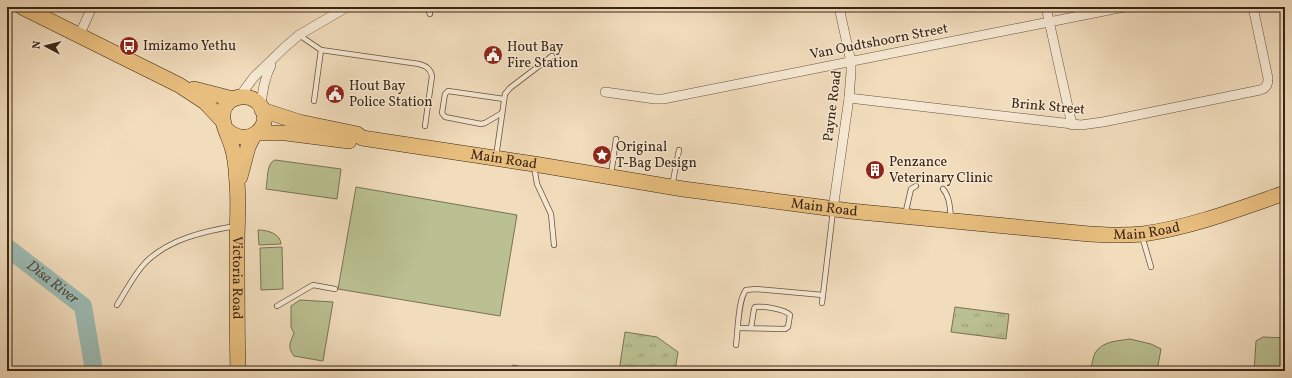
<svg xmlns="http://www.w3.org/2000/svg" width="1292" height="378" font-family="Vollkorn,serif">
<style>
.grass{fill:url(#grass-tufts);stroke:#797253}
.garden{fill:#bac091;stroke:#797253}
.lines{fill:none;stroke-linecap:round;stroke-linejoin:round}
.river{stroke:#9bbbb4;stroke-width:18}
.lane-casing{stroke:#66533f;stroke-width:6}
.street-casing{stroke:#66533f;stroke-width:10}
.primary-casing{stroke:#382515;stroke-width:16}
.lane{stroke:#f6e8d3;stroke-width:4.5}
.street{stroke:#f6e8d3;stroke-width:9}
.primary{stroke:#e8be7e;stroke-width:15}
.labels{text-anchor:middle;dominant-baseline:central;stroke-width:3;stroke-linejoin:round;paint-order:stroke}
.street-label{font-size:14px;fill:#382515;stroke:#f6e8d3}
.poi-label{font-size:14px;fill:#382515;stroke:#f6e8d3;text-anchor:start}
.water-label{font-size:15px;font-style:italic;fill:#514a3d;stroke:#f6e8d3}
</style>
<defs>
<pattern id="grass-tufts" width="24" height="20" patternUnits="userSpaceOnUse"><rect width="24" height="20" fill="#bac091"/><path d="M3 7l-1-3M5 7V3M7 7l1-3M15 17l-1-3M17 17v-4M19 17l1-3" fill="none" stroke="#989c75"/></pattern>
</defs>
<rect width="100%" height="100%" fill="#f1dcbc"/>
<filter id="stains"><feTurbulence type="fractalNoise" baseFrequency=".005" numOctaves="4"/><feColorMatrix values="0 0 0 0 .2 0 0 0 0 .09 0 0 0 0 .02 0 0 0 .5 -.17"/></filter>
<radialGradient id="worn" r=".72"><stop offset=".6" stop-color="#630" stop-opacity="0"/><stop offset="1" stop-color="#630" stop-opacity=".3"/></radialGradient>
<!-- grass -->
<g class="grass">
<path d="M955,307l54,7 -3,25 -55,-7z"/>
<path d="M625,332l32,5 21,15 -3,19h-10l-32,-5 -1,5h-13z"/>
</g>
<!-- garden -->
<g class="garden">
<path d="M275,160l66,9 -4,30 -71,-10c2,-9 0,-26 9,-29z"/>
<path d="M356,187l161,28 -17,101 -162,-27z"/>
<path d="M258,230c9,0 22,3 23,14l-22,1z"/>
<path d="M282,247l1,42 -22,1 -1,-42z"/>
<path d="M300,300l33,2 -10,59 -29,-5c-7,-9 -4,-13 0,-23l-3,-6v-21z"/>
<path d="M1263,337l22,1v33h-31l2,-30z"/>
<path d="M1130,339l21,5 10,5 -4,22h-65l-1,-3c1,-4 2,-11 4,-15 7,-12 23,-12 35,-14z"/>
<path d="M513,365l28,6h-30z"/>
</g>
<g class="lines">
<!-- river -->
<path class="river" id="s1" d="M7,248l2,1 74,57 11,65"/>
<defs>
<g id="lane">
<path d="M427,7l3,7"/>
<path d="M299,35l22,15 -7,51"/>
<path d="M321,50l98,14c7,2 11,4 13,12l-7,50"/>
<path d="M502,113l-17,10 -4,1 -36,-7 -3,-4 3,-19 3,-3 56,8"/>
<path d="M496,157l9,-63 5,-6 42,-32"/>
<path d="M534,166l3,18 14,30 3,31"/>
<path d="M611,175l5,-36"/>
<path d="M672,186l7,-36"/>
<path d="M943,189c7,8 7,20 8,30"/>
<path d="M905,215l6,-26 5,-3"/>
<path d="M1142,236l9,31"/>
<path d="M822,303l11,-92"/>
<path d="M117,305c9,-14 17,-31 29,-43 23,-23 59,-31 90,-36"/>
<path d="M277,306l36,-21 22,4"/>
<path d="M738,328l47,1 3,-2 2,-12c-5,-6 -27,-9 -35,-8l-1,2 -3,19"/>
<path d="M736,345c2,-14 2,-46 10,-55l10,-1 67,6"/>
</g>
<g id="street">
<path d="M1046,7l26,118"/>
<path d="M79,36l13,-29"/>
<path d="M605,92l50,7h8l461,-92"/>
<path d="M239,97l15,-20 31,-30 14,-12 48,-28"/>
<path d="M849,98l232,27 22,-3 157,-32c7,-2 8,-6 8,-12l-15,-71"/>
<path d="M261,107c1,-15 3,-28 10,-42"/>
<path d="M833,209l16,-111 2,-26v-10l-12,-55"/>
</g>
<g id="primary">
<path d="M22,7l157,78 26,17 17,18"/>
<path d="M194,89l39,10"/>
<path id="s2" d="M262,110l37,12 58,12 5,4 172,26 149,25 167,22 229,22c21,2 43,3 64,1 49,-7 96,-25 142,-41"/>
<path id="s3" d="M227,130c19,18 46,-1 35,-22 -9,-17 -36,-14 -39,5 -2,11 6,23 9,34 4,12 4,24 5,36 2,20 0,41 0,61 0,42 0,85 1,127"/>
<path d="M257,133h29l63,8"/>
<path d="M240,177l8,-30 6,-12"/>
</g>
</defs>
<!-- lane casing -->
<use href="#lane" class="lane-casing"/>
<!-- street casing -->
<use href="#street" class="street-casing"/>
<!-- primary casing -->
<use href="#primary" class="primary-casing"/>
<!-- lane -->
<use href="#lane" class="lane"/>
<!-- street -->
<use href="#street" class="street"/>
<!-- primary -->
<use href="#primary" class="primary"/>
</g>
<!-- icons -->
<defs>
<symbol id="bus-disc" viewBox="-11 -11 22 22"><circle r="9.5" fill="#8f2418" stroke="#f6e8d3"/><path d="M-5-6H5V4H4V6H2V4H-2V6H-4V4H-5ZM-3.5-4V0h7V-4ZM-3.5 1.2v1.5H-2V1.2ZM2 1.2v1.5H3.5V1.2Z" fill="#fff"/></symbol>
<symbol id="civic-disc" viewBox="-11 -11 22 22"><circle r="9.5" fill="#8f2418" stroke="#f6e8d3"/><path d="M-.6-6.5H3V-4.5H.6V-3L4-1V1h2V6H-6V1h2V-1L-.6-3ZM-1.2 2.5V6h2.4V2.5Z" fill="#fff"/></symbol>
<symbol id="sight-disc" viewBox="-11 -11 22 22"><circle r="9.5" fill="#8f2418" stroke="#f6e8d3"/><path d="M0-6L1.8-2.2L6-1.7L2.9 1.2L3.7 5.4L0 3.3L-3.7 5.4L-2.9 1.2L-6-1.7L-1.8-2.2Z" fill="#fff"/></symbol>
<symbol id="building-disc" viewBox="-11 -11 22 22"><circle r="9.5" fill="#8f2418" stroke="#f6e8d3"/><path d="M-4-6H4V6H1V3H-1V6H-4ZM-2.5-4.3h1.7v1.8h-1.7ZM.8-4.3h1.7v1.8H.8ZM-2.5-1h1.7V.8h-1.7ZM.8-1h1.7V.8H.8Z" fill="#fff"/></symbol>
</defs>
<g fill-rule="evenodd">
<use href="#bus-disc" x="118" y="35" width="22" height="22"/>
<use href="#civic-disc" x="482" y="44" width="22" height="22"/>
<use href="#civic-disc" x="324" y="83" width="22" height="22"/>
<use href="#sight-disc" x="591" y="144" width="22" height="22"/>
<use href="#building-disc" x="864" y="159" width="22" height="22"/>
</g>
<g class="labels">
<!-- street labels -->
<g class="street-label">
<text transform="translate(879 42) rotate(-11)">Van Oudtshoorn Street</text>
<text transform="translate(833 106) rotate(-83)">Payne Road</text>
<text transform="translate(1048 107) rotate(5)">Brink Street</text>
<text stroke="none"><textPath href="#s2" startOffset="248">Main Road</textPath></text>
<text stroke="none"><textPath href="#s2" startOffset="572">Main Road</textPath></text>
<text stroke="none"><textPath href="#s2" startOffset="896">Main Road</textPath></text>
<text stroke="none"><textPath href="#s3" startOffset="278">Victoria Road</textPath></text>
</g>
<!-- poi labels -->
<g class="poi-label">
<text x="143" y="46">Imizamo Yethu</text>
<text x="507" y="47">Hout Bay<tspan x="507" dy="16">Fire Station</tspan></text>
<text x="349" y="86">Hout Bay<tspan x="349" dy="16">Police Station</tspan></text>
<text x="616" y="147">Original<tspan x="616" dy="16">T-Bag Design</tspan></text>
<text x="889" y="162">Penzance<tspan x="889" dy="16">Veterinary Clinic</tspan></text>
</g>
<!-- water labels -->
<g class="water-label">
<text stroke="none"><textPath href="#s1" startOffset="57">Disa River</textPath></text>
</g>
</g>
<!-- margin -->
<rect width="1292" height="378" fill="none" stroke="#f1dcbc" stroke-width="24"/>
<rect x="8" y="8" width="1276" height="362" fill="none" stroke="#382515" stroke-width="2"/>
<rect x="12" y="12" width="1268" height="354" fill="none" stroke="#382515"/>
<!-- north arrow -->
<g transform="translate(46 46) rotate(277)" stroke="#f6e8d3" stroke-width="3" paint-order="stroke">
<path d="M0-3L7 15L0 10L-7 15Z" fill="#382515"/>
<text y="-6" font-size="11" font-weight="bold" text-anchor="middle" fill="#382515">N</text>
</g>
<rect width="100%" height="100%" filter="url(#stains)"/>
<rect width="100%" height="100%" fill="url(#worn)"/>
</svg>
